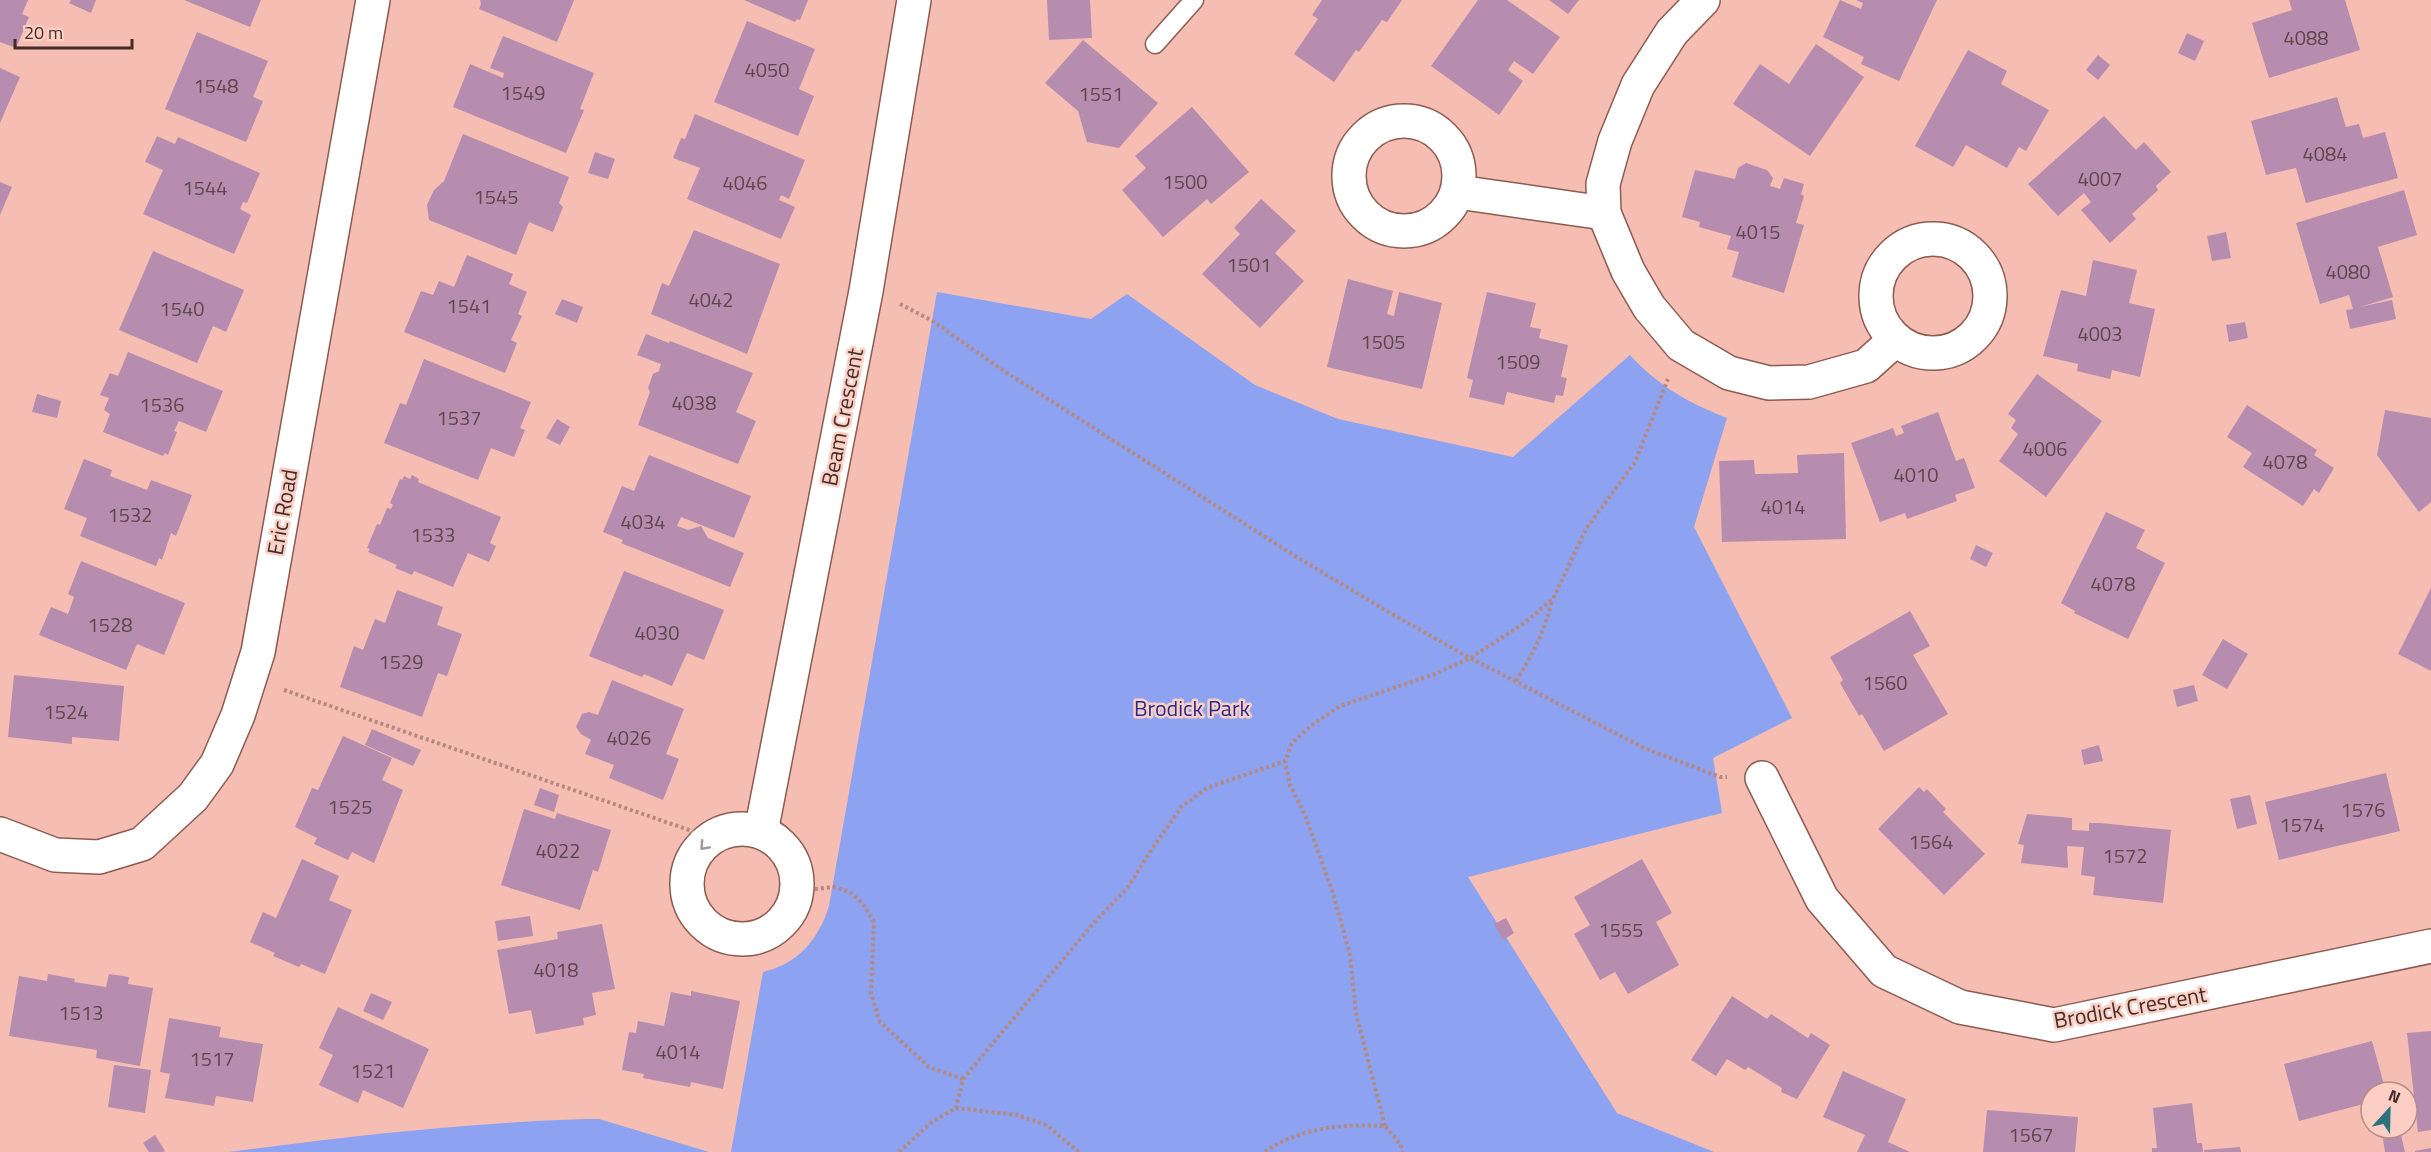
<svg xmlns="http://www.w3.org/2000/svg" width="2431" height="1152" font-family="'Titillium Web',sans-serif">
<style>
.green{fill:#8da2f0}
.building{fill:#b68daf}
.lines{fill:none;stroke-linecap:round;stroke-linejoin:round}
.lane-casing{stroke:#8c5b51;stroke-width:21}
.street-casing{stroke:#8c5b51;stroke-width:36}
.path{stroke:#b58980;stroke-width:4;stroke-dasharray:3 3;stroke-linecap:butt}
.lane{stroke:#fff;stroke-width:18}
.street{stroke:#fff;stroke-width:33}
.oneway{stroke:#a19694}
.labels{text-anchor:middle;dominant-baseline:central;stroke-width:5;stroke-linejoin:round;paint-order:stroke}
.number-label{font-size:20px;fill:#60454a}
.street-label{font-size:22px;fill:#432d29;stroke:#fccec4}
.park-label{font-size:22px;fill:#252c8e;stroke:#fccec4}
</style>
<rect width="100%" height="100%" fill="#f6bdb2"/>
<!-- green -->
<g class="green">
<path d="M937,292l154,27 36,-25 128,91 83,34 175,38 117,-102c28,31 59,48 97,63l-33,109 98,191 -79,40 9,55 -254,64 149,236 97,39h-983l32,-180c35,-8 56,-33 66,-66z"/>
<path d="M586,1119h13l110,33h-480c119,-16 237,-29 357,-33z"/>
</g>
<!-- building -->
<g class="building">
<path d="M0,0h28l-6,14 7,3 -13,31 -16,-6z"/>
<path d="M71,0h25l-5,13 -22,-10z"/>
<path d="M184,0h77l-11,27z"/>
<path d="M480,0h94l-17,42 -78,-33 2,-5z"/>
<path d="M744,0h64l-8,20 -3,-1 -2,3z"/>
<path d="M1047,0h43l2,38 -43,2z"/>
<path d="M1322,0h80l-15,22 -5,-2 -23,32 -3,-2 -22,32 -40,-28 24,-35 -6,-4z"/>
<path d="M1478,0h29l53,37 -27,37 -19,-13 -6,9 15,11 -24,34 -68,-49z"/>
<path d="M1549,0h30l-11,14z"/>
<path d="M1840,0l21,9 2,-6 -7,-3h81l-38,81 -38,-17 3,-7 -41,-20z"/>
<path d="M2289,0h56l15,50 -91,28 -17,-55 40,-13z"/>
<path d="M747,21l68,28 -16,40 15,7 -16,40 -84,-34z"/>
<path d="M197,32l71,29 -15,36 10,4 -17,41 -81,-33z"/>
<path d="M2187,33l17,8 -9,20 -17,-8z"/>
<path d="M503,36l91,37 -14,36 4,1 -18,43 -113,-46 17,-43 33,14 1,-5 -14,-5z"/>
<path d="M1083,40l75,63 -39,45 -32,-6 -9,-31 -33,-28z"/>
<path d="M1816,44l48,33 -54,79 -77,-52 27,-40 29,20z"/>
<path d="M1968,50l39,21 -6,13 48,26 -23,41 -7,-4 -12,21 -41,-23 -13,22 -38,-21z"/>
<path d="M2098,55l12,10 -12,15 -12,-10z"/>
<path d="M0,68l20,9 -20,46z"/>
<path d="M2337,97l9,30 13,-3 4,14 22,-6 13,46 -92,25 -10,-35 -30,7 -15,-54z"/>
<path d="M1192,107l57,65 -38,32 -4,-5 -44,38 -41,-47 24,-22 -11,-12z"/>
<path d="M695,114l110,46 -16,39 -8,-4 -2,5 16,7 -14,32 -94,-40 13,-31 -27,-10 8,-20 4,1z"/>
<path d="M2104,116l32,34 8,-8 27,30 -15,14 2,4 -26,24 4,5 -26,24 -29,-33 10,-8 -7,-9 -26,23 -30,-32z"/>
<path d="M463,134l106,43 -10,26 4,4 -10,25 -24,-10 -13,33 -87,-35 -2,-15 7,-15 10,-9z"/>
<path d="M157,136l18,8 3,-7 82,36 -13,30 -4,-1 -3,7 11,6 -17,39 -91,-40 20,-44 -18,-8z"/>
<path d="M595,152l20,7 -7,20 -20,-6z"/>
<path d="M1746,163l21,7 6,8 -3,8 10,3 4,-11 20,6 -3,10 3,2 -8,27 8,2 -20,68 -52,-16 7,-25 -12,-3 4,-13 -32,-9 1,-5 -18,-5 13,-47 40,9 3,-11z"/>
<path d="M0,182l12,5 -12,28z"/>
<path d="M2404,190l13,45 -39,12 15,50 -33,10 32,-7 4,19 -46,10 -4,-19 7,-1 -4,-14 -29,9 -24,-81z"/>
<path d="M1261,199l35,32 -21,22 29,28 -44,47 -58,-54 38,-40 -6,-6z"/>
<path d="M694,230l86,34 -33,90 -96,-40 11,-31 7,3z"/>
<path d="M2226,232l5,26 -19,3 -5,-25z"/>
<path d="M153,251l91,39 -18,42 -13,-6 -16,37 -78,-33z"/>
<path d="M467,255l46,19 -4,10 18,8 -9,22 4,2 -11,24 6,3 -12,30 -101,-41 17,-41 12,4 6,-14 15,6z"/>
<path d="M2093,260l44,10 -8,33 26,6 -15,68 -28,-7 -2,9 -33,-8 1,-7 -35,-8 18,-66 25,6z"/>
<path d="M1348,279l45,12 -6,23 7,2 5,-24 43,11 -20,86 -95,-22z"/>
<path d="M1487,292l49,11 -6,24 11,2 -2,9 29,7 -7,32 6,1 -4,18 -7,-1 -2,8 -47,-11 -3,13 -35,-8 4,-17 -6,-2z"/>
<path d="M562,299l21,8 -6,16 -22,-9z"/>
<path d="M2245,322l3,16 -19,4 -3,-17z"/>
<path d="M646,334l23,9 1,-2 83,32 -17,39 20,9 -18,43 -100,-39 12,-33 -2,-4 5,-14 6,-3 2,-7 -24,-9z"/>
<path d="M128,352l95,39 -17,41 -27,-11 -5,10 3,1 -9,23 -3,-2 -2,3 -60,-24 7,-18 -6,-4 5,-12 -9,-3 10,-22 8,3z"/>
<path d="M424,359l107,43 -11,26 5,2 -11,27 -23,-9 -13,32 -94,-37 16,-40 6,2z"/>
<path d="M2037,374l65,47 -56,76 -47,-36 19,-27 -7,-6 5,-8 -8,-6z"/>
<path d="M37,394l24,7 -4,17 -25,-6z"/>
<path d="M2247,405l70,45 -3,5 20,13 -15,25 -5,-4 -11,17 -60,-39 9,-14 -25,-16z"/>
<path d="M2385,410l46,8v84l-12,10 -42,-57z"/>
<path d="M1938,412l18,49 8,-3 11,30 -20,7 2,6 -50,18 -2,-6 -25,9 -29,-79 42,-15 3,8 8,-3 -3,-7z"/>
<path d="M557,419l13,8 -10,18 -14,-7z"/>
<path d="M1844,453l2,86 -124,3 -3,-81 35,-1 1,14 43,-1 -1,-18z"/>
<path d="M649,455l102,41 -17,42 -53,-21 -4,9 11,4 13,-4 7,12 36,15 -14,34 -109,-44 2,-3 -20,-8 19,-46 12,5z"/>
<path d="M84,459l28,11 -2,6 37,14 4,-10 41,15 -16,41 -5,-3 -9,27 -3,-2 -3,8 -76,-30 7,-18 -23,-9z"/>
<path d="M412,475l7,4 -1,3 83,35 -11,26 6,3 -7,16 -21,-9 -15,34 -39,-16 -2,4 -17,-7 2,-3 -29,-13 2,-3 -3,-1 10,-24 3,1 7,-17 4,1 2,-4 -3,-2 10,-24 2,1 2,-4 6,3z"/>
<path d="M2106,512l39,18 -9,18 29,15 -37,76 -54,-26 1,-2 -14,-8z"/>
<path d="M1976,545l17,8 -7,14 -16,-8z"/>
<path d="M81,561l104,42 -21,52 -27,-11 -11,26 -87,-35 12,-28 17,7 6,-17 -6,-3z"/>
<path d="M624,571l100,39 -20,50 -17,-7 -15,33 -28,-12 -2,3 -53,-21z"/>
<path d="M2431,588v83l-33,-17z"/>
<path d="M397,590l46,17 -6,18 25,9 -15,42 -9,-3 -16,44 -82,-30 14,-41 9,4 12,-31 10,4z"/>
<path d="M1910,611l20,35 -17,9 35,59 -64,37 -22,-37 -3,2 -19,-33 3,-3 -13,-23z"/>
<path d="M2223,639l25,15 -21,35 -25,-14z"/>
<path d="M14,675l110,11 -5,55 -47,-4v7l-64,-7z"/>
<path d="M612,680l72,29 -18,45 13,5 -16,41 -54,-22 5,-13 -29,-11 6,-14 -10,-6 -5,-7 6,-13 7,-2 9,3z"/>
<path d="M2194,685l4,16 -21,6 -4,-17z"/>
<path d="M372,729l49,21 -8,16 -48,-21z"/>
<path d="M343,736l49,22 -10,22 21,10 -29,73 -22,-11 -4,8 -34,-16 3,-6 -22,-11 17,-39 6,2z"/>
<path d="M2099,745l4,16 -19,4 -3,-15z"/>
<path d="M2386,773l14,58 -121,29 -14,-58z"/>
<path d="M1919,787l5,5 3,-3 19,20 -3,3 42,42 -41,41 -66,-66z"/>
<path d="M540,788l19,7 -5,17 -20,-7z"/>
<path d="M2250,795l7,29 -20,5 -7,-30z"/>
<path d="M524,809l31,10 2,-6 54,17 -13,42 -5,-2 -13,40 -79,-25z"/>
<path d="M2027,814l45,4v12l17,1v-8h11l71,7 -8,73 -70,-8 2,-18 -14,-2 3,-28 -17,-1 1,22 -47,-5 3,-18 -6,-1z"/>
<path d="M302,859l37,17 -10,24 23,10 -27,64 -24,-10 -2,3 -26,-11 2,-3 -25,-11 13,-30 13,6z"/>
<path d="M1642,859l30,54 -16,9 23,43 -51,29 -13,-22 -15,8 -26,-46 16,-9 -16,-28z"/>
<path d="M530,916l3,20 -35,5 -3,-20z"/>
<path d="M1506,918l8,15 -11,7 -9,-16z"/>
<path d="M602,924l13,65 -23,4 4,22 -13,3 1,7 -48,9 -5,-24 -22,4 -12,-64 61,-11 -1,-7z"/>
<path d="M48,974l27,5 -1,3 32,5 3,-13 20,3 -1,7 25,4 -13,78 -44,-8 1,-8 -88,-14 10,-60 28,5z"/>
<path d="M691,991l49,10 -17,88 -32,-7 -1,5 -47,-9 1,-4 -22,-4 7,-38 7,1 2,-12 26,5 7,-34 20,4z"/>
<path d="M371,993l21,9 -9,18 -20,-9z"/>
<path d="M1732,996l35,23 4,-5 37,24 3,-5 19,12 -33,54 -16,-7 1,-4 -34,-21 -3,3 -18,-11 -11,17 -25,-16z"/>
<path d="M338,1007l91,42 -26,59 -40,-18 -5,13 -39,-18 14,-30 -14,-7z"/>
<path d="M169,1018l52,9 -2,10 44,7 -10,58 -37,-6 -2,10 -49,-8 5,-24 -10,-2z"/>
<path d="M2431,1031v99l-13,2 -11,-99z"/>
<path d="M2372,1041l14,51h-15v10l-72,19 -15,-57z"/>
<path d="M114,1065l37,5 -6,43 -37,-6z"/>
<path d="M1843,1071l63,28 -18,43 22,10h-53l8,-17 -42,-18z"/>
<path d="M2192,1103l5,40h5l1,9h-51v-4h5l-4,-40z"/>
<path d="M1987,1110l91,7 -3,35h-92z"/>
<path d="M155,1135l10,16 -2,1h-14l-6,-9z"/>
<path d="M2401,1135l4,17h-20l-2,-13z"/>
<path d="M2240,1147l1,5h-37v-2z"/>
<path d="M2431,1148v4h-16v-1z"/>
</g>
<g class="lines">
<defs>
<path id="lane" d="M1155,44l39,-44"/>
<g id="street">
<path d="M1703,0l-31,32 -34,53 -23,56 -12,43 1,29 24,58 21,36 32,38 48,28 40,10 40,-1 57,-16 29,-26"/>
<circle cx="1404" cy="176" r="55"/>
<path d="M1458,192l146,21"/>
<circle cx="1933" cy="296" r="57"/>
<path d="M1762,778l60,121 62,72 76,36 94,18 377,-79"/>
<circle cx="742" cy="884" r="55"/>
<path d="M761,832l105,-541 48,-291"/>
<path d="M0,834l55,21 44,2 43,-13 51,-47 24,-33 21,-49 20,-63 115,-652"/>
</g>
</defs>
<!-- lane casing -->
<use href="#lane" class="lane-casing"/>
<!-- street casing -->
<use href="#street" class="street-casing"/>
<!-- path -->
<g class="path">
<path d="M900,304l31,16 73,51 288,183 93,56 85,48 174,90 76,29h7"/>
<path d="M1516,681c17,-27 29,-50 36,-81"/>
<path d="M284,690l408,141 10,14"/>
<path d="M797,891l37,-4 16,5 13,12 11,18 -3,72 9,28 49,45 34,12 -7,29"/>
<path d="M963,1079l129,-154 36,-38 24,-38 30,-43 25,-18 78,-27"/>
<path d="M1385,1126l-29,-113 -6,-58 -17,-62 -28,-78 -15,-30 -5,-24 7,-18 20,-18 28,-19 95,-32 35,-16 53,-34 30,-25 33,-70 49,-67 33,-83"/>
<path d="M899,1152l33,-30 24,-14 61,7 29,10 33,27"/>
<path d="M1265,1152c35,-25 78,-28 120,-26l16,19 1,7"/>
</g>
<!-- lane -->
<use href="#lane" class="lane"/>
<!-- street -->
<use href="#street" class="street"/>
</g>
<!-- one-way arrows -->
<defs><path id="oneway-chevron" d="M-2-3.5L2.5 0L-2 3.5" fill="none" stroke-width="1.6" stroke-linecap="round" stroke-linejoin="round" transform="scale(1.5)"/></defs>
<use class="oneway" href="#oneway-chevron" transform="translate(704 846) rotate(133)"/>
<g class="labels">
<!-- number labels -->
<g class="number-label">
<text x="2306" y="37">4088</text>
<text x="767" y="69">4050</text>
<text x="216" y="85">1548</text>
<text x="523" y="92">1549</text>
<text x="1101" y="93">1551</text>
<text x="2325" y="153">4084</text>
<text x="2100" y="178">4007</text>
<text x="1185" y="181">1500</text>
<text x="745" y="182">4046</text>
<text x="205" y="187">1544</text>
<text x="496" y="196">1545</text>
<text x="1758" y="231">4015</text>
<text x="1249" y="264">1501</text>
<text x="2348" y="271">4080</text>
<text x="711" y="299">4042</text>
<text x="469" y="305">1541</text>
<text x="182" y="308">1540</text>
<text x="2100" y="333">4003</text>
<text x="1383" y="341">1505</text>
<text x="1518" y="361">1509</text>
<text x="694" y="402">4038</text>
<text x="162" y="404">1536</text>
<text x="459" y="417">1537</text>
<text x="2045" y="448">4006</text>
<text x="2285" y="461">4078</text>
<text x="1916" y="474">4010</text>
<text x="1783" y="506">4014</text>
<text x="130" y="514">1532</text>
<text x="643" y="521">4034</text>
<text x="433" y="534">1533</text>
<text x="2113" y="583">4078</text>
<text x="110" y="624">1528</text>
<text x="657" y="632">4030</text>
<text x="401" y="661">1529</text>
<text x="1885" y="682">1560</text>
<text x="66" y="711">1524</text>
<text x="629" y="737">4026</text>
<text x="350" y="806">1525</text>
<text x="2363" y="809">1576</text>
<text x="2302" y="824">1574</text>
<text x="1931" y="841">1564</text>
<text x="558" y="850">4022</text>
<text x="2125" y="855">1572</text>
<text x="1621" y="929">1555</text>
<text x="556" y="969">4018</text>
<text x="81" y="1012">1513</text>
<text x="678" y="1051">4014</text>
<text x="212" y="1058">1517</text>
<text x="373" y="1070">1521</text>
<text x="2031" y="1134">1567</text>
</g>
<!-- street labels -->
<g class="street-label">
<text transform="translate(842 417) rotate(-79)">Beam Crescent</text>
<text transform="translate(282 512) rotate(-80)">Eric Road</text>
<text transform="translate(2130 1007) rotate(-10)">Brodick Crescent</text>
</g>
<!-- park labels -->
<g class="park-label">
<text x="1192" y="708">Brodick Park</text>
</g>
</g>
<!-- north arrow -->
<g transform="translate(2389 1110) rotate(22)"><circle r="28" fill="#fccec4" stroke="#b28e86" stroke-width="1.5"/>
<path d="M0-4.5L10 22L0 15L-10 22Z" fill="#2c727f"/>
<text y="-9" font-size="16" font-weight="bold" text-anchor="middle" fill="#432d29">N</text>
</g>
<!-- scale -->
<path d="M15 39v9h117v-9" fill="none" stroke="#432d29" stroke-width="3"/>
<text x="24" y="39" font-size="18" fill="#432d29" stroke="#fccec4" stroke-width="4.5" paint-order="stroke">20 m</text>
</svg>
